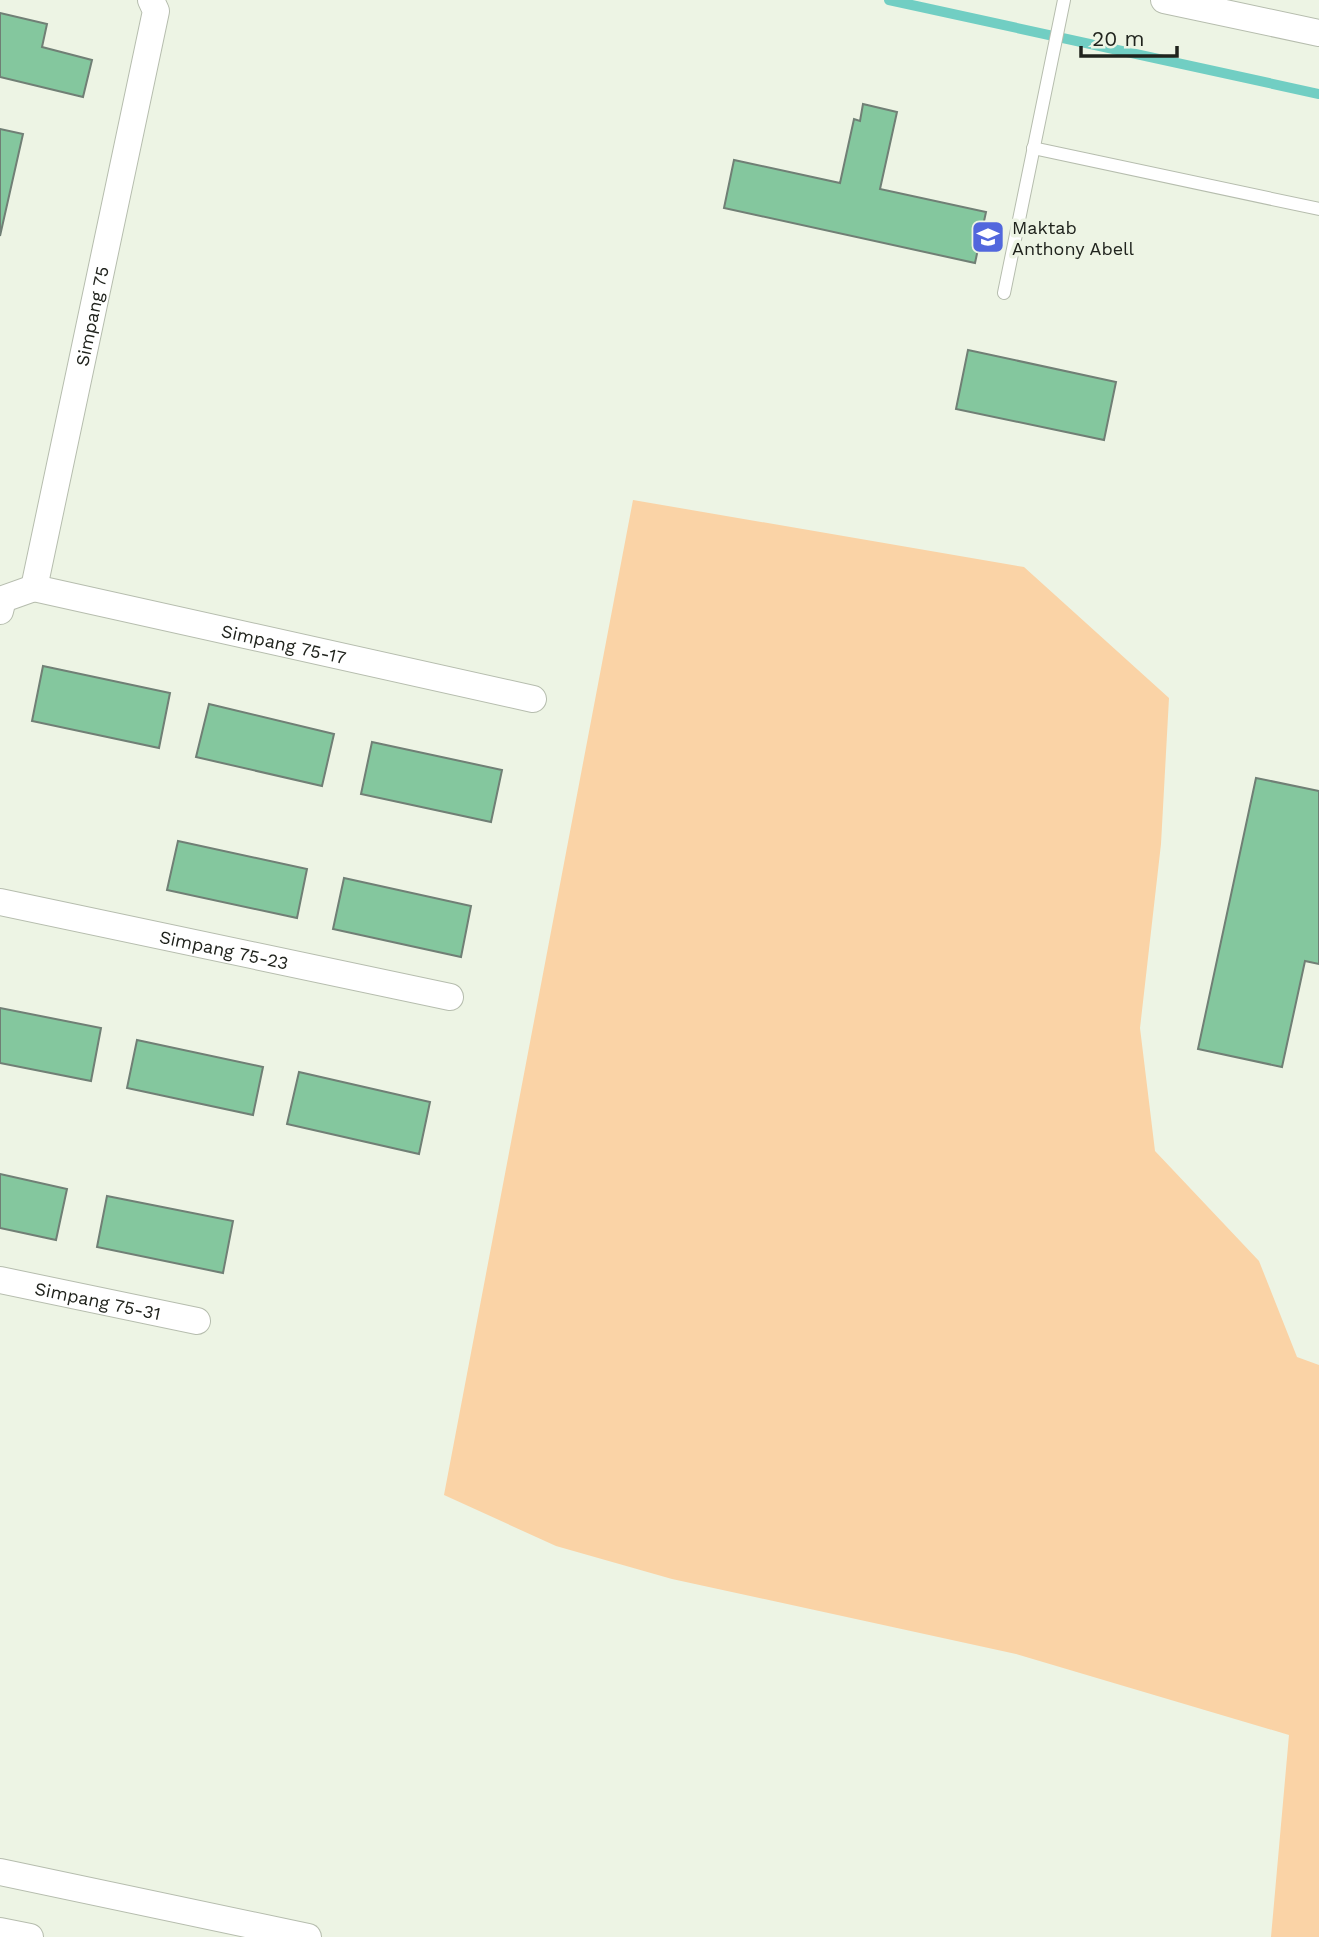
<svg xmlns="http://www.w3.org/2000/svg" width="1319" height="1937" font-family="'Work Sans',sans-serif">
<style>
.green{fill:#fad3a6}
.lines{fill:none;stroke-linecap:round;stroke-linejoin:round}
.stream{stroke:#71cec3;stroke-width:10}
.building{fill:#84c79e;stroke:#707f75;stroke-width:2}
.service-casing{stroke:#b6bdae;stroke-width:14}
.minor-casing{stroke:#b6bdae;stroke-width:28}
.service{stroke:#fff;stroke-width:12}
.minor{stroke:#fff;stroke-width:26}
.labels{text-anchor:middle;dominant-baseline:central;stroke-width:7;stroke-linejoin:round;paint-order:stroke}
.poi-label{font-size:18px;fill:#20231d;stroke:#edf4e4;text-anchor:start}
.street-label{font-size:18px;fill:#20231d;stroke:#edf4e4}
</style>
<rect width="100%" height="100%" fill="#edf4e4"/>
<!-- green -->
<path class="green" d="M633,500l391,67 145,131 -8,146 -21,184 15,123 104,110 38,96 22,8v572h-48l18,-202 -273,-81 -344,-75 -116,-33 -112,-51z"/>
<g class="lines">
<!-- stream -->
<path class="stream" d="M889,0l430,94"/>
</g>
<!-- building -->
<g class="building">
<path d="M0,13l47,11 -5,23 50,13 -9,37 -83,-20z"/>
<path d="M863,104l34,8 -17,77 106,23 -11,51 -251,-55 10,-48 106,23 14,-64 6,2z"/>
<path d="M0,129l23,5 -23,102z"/>
<path d="M968,350l148,32 -12,58 -148,-31z"/>
<path d="M43,666l127,27 -11,55 -127,-27z"/>
<path d="M209,704l125,30 -12,52 -126,-29z"/>
<path d="M372,742l130,28 -11,52 -130,-28z"/>
<path d="M1256,778l63,13v173l-14,-3 -23,106 -84,-18z"/>
<path d="M178,841l129,28 -10,49 -130,-28z"/>
<path d="M344,878l127,28 -10,51 -128,-28z"/>
<path d="M0,1008l101,20 -10,53 -91,-18z"/>
<path d="M137,1040l126,27 -10,48 -126,-27z"/>
<path d="M299,1072l131,30 -11,52 -132,-30z"/>
<path d="M0,1174l67,15 -11,51 -56,-12z"/>
<path d="M107,1196l126,25 -10,52 -126,-26z"/>
</g>
<g class="lines">
<defs>
<g id="service">
<path d="M1033,148l286,61"/>
<path d="M1004,293l60,-293"/>
</g>
<g id="minor">
<path d="M1164,0l155,33"/>
<path id="s1" d="M34,588l122,-577 -5,-11"/>
<path id="s2" d="M34,588l499,111"/>
<path d="M0,611l3,-12 31,-11"/>
<path id="s3" d="M0,902l450,95"/>
<path id="s4" d="M0,1280l197,41"/>
<path d="M0,1872l308,65"/>
<path d="M0,1931l30,6"/>
</g>
</defs>
<!-- service casing -->
<use href="#service" class="service-casing"/>
<!-- minor casing -->
<use href="#minor" class="minor-casing"/>
<!-- service -->
<use href="#service" class="service"/>
<!-- minor -->
<use href="#minor" class="minor"/>
</g>
<!-- icons -->
<defs>
<symbol id="school-square" viewBox="-11 -11 22 22"><rect x="-9" y="-9" width="18" height="18" rx="4" fill="#5267dd" stroke="#edf4e4"/><path d="M0-5L7-2L0 1L-7-2ZM-4 1L0 2.5L4 1V4Q0 6-4 4Z" fill="#fff"/></symbol>
</defs>
<g fill-rule="evenodd">
<use href="#school-square" x="969" y="218" width="38" height="38"/>
</g>
<g class="labels">
<!-- poi labels -->
<g class="poi-label">
<text x="1012" y="227">Maktab<tspan x="1012" dy="21">Anthony Abell</tspan></text>
</g>
<!-- street labels -->
<g class="street-label">
<text stroke="none"><textPath href="#s1" startOffset="278">Simpang 75</textPath></text>
<text stroke="none"><textPath href="#s2" startOffset="256">Simpang 75-17</textPath></text>
<text stroke="none"><textPath href="#s3" startOffset="229">Simpang 75-23</textPath></text>
<text stroke="none"><textPath href="#s4" startOffset="100">Simpang 75-31</textPath></text>
</g>
</g>
<!-- scale -->
<path d="M1081 46v10h96v-10" fill="none" stroke="#20231d" stroke-width="3.5"/>
<text x="1092" y="46" font-size="21" fill="#20231d" stroke="#edf4e4" stroke-width="5" paint-order="stroke">20 m</text>
</svg>
